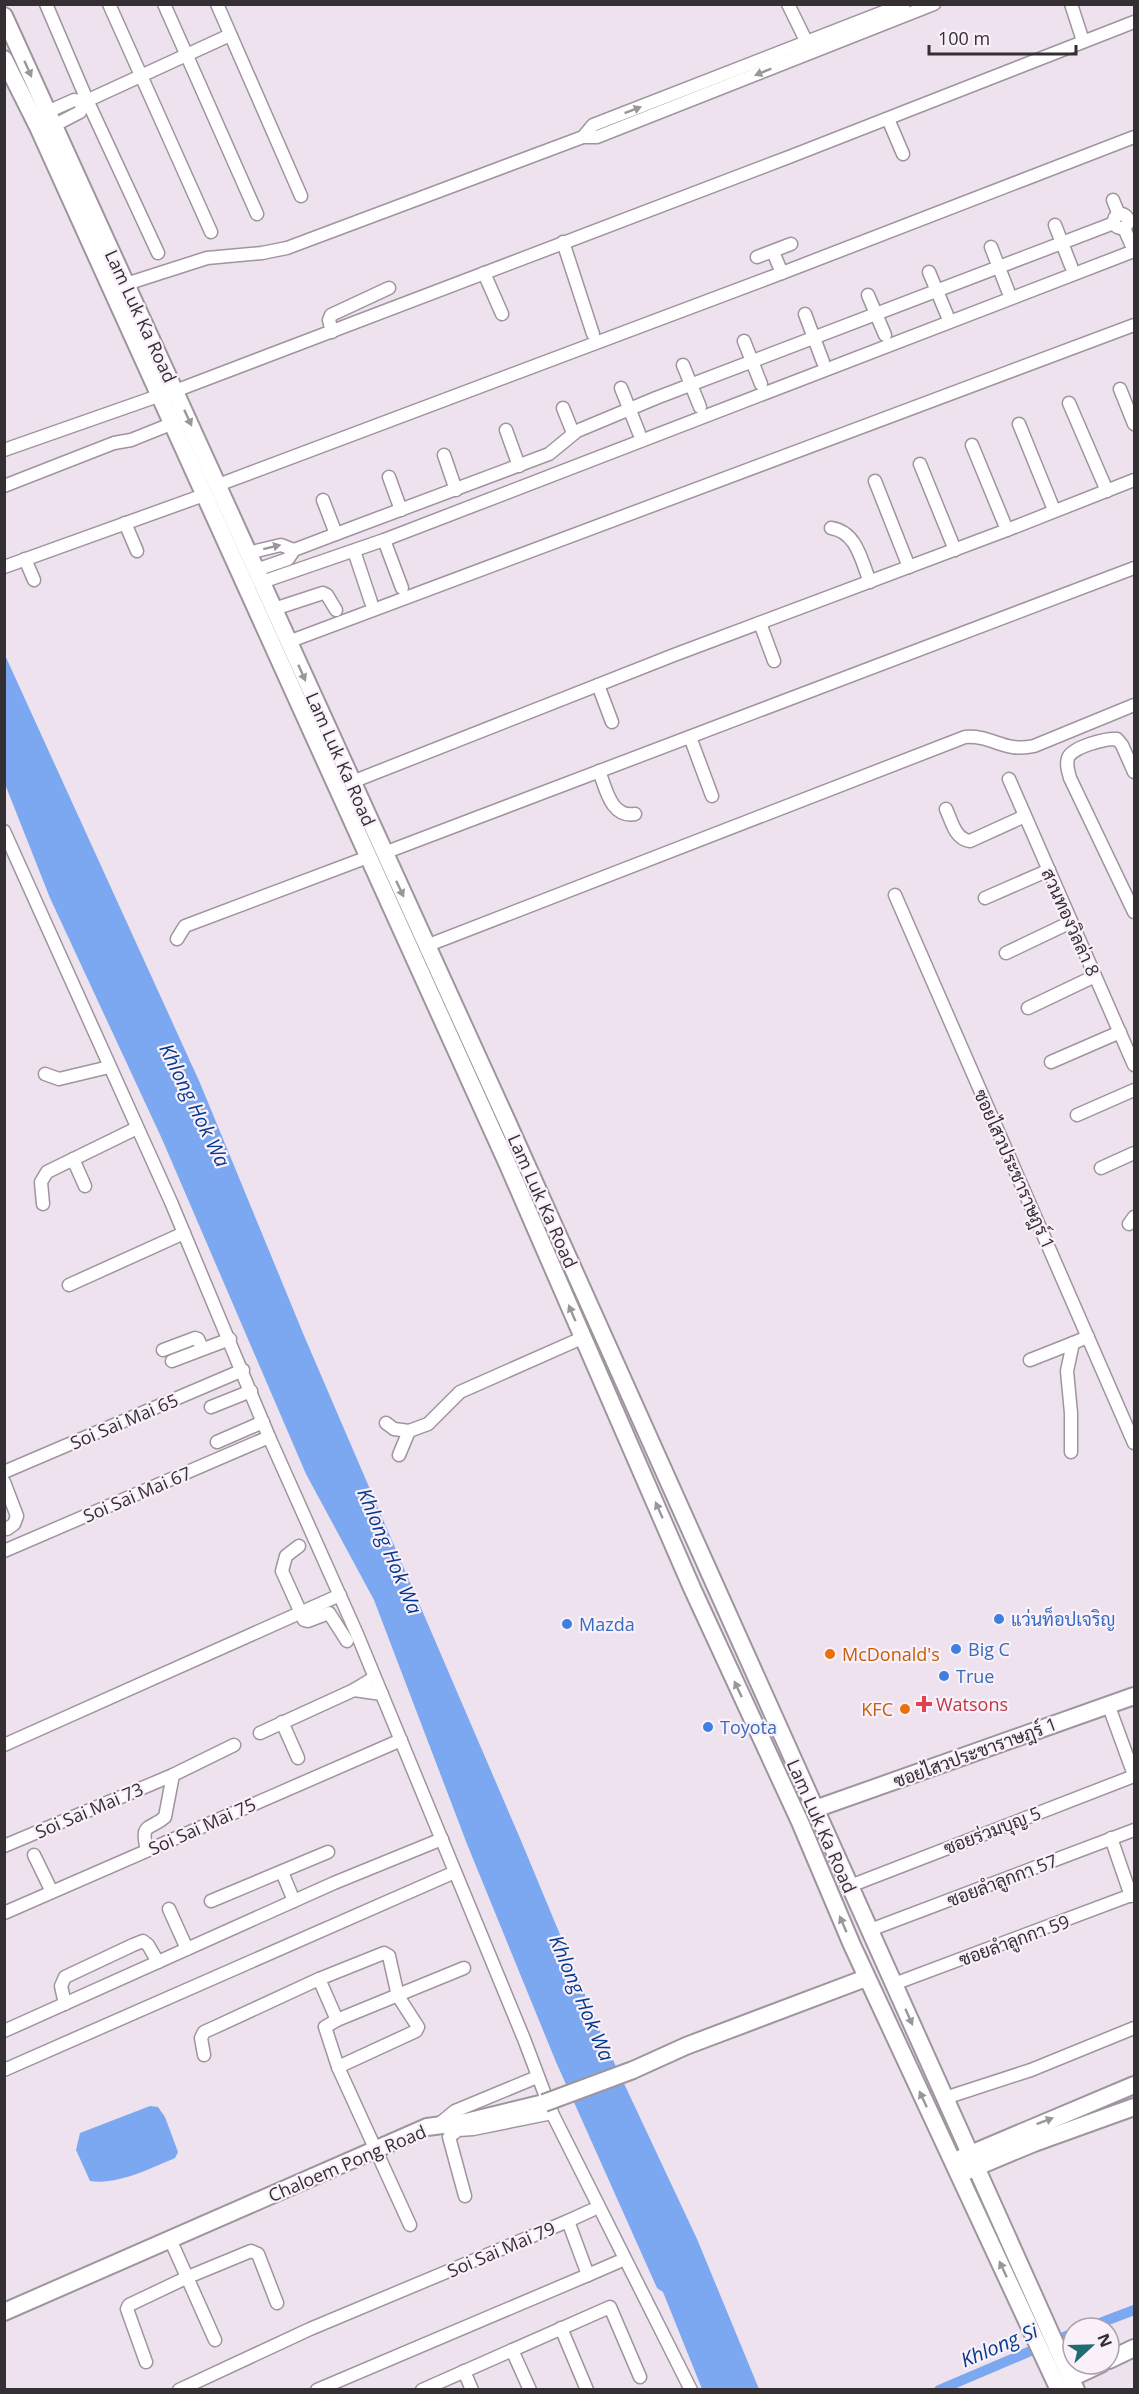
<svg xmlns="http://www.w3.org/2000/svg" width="1139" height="2394" font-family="'Open Sans',Sarabun,sans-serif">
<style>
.water{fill:#7ca8f1}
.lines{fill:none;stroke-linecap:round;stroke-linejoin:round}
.canal{stroke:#7ca8f1;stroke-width:10}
.street-casing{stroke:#9f959f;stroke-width:15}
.secondary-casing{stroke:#9f959f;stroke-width:20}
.street{stroke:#fff;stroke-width:12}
.secondary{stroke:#fff;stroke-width:16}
.secondary-bridge-casing{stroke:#9f959f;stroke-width:20;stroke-linecap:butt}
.secondary-bridge{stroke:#fff;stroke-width:16}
.oneway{fill:#999799}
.shop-dot{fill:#3f7fe0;stroke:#faf0fa;stroke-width:2}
.food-dot{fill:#e8710a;stroke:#faf0fa;stroke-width:2}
.health-dot{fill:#e0444e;stroke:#faf0fa;stroke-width:2}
.labels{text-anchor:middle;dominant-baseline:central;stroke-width:4.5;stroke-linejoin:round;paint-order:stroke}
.street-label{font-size:18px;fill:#332f33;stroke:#faf0fa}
.shop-label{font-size:18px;fill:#366cbe;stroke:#faf0fa;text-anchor:start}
.food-label{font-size:18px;fill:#c56008;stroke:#faf0fa;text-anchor:start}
.health-label{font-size:18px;fill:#be3a42;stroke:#faf0fa;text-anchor:start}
.water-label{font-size:20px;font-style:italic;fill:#043a8d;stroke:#faf0fa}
</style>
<rect width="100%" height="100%" fill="#ede2ed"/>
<!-- water -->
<g class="water">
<path d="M4,653l196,430 105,255 217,505 83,200 92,196 62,150h-57l-39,-97 -6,-4 -101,-226 -89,-218 -93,-244 -68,-126 -144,-335 -112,-241 -45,-114z"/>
<path d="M150,2106l8,1 7,10 13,35 -3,6c-26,11 -57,27 -85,23l-14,-31 4,-17z"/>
</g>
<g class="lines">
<!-- canal -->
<g class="canal">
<path d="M1087,2328l47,-18"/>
<path d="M939,2390l134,-57"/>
</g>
<defs>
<g id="street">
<path d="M46,4l41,96 71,153"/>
<path d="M109,4l102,228"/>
<path d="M164,4l93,210"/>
<path d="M217,4l84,192"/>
<path d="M788,4l22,45"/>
<path d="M1071,4l12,37"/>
<path d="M47,112l27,-12 10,2 146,-67"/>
<path d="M888,119l15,35"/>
<path d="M53,126l27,-14 4,-10"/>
<path d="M583,137l10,-12 311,-121"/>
<path d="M1113,200l6,15"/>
<circle cx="1121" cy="221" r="7"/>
<path d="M1055,225l16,41"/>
<path d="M1124,228l7,16"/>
<path d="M563,242l30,92"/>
<path d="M991,247l17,44"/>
<path d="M773,252l9,21"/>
<path d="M757,257l34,-13"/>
<path d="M929,272l18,43"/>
<path d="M484,273l18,41"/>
<path d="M126,284l81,-26 55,-5 25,-5 296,-111h14l337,-133"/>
<path d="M868,295l17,40"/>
<path d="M805,314l18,48"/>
<path d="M332,332l-3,-12 2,-5 58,-27"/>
<path d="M744,341l17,43"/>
<path d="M683,365l17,42"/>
<path d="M621,388l18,45"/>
<path d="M1120,389l14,35"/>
<path d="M175,391l614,-234 345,-135"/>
<path d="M1069,403l38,88"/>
<path d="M563,408l10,25"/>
<path d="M1019,424l35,86"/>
<path d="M506,430l13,36"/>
<path d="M972,445l35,85"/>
<path d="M4,450l154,-54"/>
<path d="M444,455l12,35"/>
<path d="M920,464l35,86"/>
<path d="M389,477l12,33"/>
<path d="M875,481l34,86"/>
<path d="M218,485l564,-212 352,-136"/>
<path d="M4,486l110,-43 17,-3 40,-16"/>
<path d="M323,500l13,34"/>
<path d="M125,523l12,28"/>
<path d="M831,528c26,4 30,32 39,54"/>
<path d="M384,540l18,48"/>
<path d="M354,551l17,51"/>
<path d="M248,553l33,-8 13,5"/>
<path d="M25,559l9,21"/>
<path d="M4,567l200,-72"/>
<path d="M256,570l32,-11 6,-9 42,-16 213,-80 28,-23 79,-33 458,-175"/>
<path d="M262,582l122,-42 750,-289"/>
<path d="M274,609l49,-16 4,2 9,15"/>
<path d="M760,623l14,38"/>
<path d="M288,642l846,-317"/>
<path d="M598,685l14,37"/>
<path d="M690,737l22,59"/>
<path d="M599,771c7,18 12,47 36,43"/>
<path d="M1134,772l-12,-27 -5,-6c-11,-1 -45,8 -49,19 -2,6 0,13 2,20l64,134"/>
<path d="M1009,779l125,286"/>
<path d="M352,782l322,-127 333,-125 127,-50"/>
<path d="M946,809c6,13 9,30 24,32l55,-25"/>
<path d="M4,831l167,371 98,235 88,197 167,405 28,74 139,277"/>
<path d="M384,853l750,-285"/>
<path d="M895,895l239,548"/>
<path d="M985,898l64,-28"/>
<path d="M177,939l8,-13 183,-69"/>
<path d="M426,946l539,-209c28,-2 39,16 69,9l100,-41"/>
<path d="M1006,953l65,-31"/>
<path d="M1028,1008l67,-32"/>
<path d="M1051,1062l69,-30"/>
<path d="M45,1074l14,5 50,-12"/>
<path d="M1077,1115l57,-25"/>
<path d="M73,1159l12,27"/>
<path d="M1101,1168l33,-15"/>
<path d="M43,1204l-2,-22 6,-10 90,-44"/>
<path d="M1129,1224l5,-7"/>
<path d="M69,1285l115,-52"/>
<path d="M163,1350l32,-12 3,1 4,9"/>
<path d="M1030,1360l43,-17"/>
<path d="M172,1361l58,-22"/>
<path d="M211,1407l40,-16"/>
<path d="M386,1423l8,6 15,2"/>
<path d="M217,1442l46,-20"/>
<path d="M1071,1452v-39l-4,-42 6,-28 15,-6"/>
<path d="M399,1455l10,-24 19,-7 32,-32 122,-54"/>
<path d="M4,1472l239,-102"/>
<path d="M4,1482l13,34 -3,8 -7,5"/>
<path d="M299,1546l-13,10 -4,15 22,49 4,1 21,-8 18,28"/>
<path d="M4,1551l265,-114"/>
<path d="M354,1690l28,4"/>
<path d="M1108,1704l26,71"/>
<path d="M282,1722l16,36"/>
<path d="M260,1733l94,-43 20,-12"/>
<path d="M4,1745l336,-150"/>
<path d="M1111,1838l20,58"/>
<path d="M4,1846l169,-71"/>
<path d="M147,1850c-7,-28 2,-19 18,-33l8,-42 61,-30"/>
<path d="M34,1855l18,37"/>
<path d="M282,1872l12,29"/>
<path d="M850,1886l284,-110"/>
<path d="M211,1901l117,-49"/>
<path d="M169,1909l18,40"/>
<path d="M4,1913l397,-173"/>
<path d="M870,1930l264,-100"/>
<path d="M319,1979l18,41 -12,7 13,40 72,158"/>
<path d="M894,1984l240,-90"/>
<path d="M65,2004l-4,-18 4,-9 68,-32 10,-4 5,4 10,17"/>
<path d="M337,2020l127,-52"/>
<path d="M4,2031l330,-148 108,-44"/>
<path d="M204,2055l-3,-17 3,-6 9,-4 106,-49 65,-26 5,3 9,40 20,31 -2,4 -78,36"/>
<path d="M4,2070l451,-198"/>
<path d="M945,2098l86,-28 103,-42"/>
<path d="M438,2125l17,-14 82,-34"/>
<path d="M465,2196l-16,-59 9,-7 15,-1 79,-16"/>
<path d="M568,2221l24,-11"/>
<path d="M170,2239l45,101"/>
<path d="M588,2275l30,-13"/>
<path d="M561,2328l26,62"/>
<path d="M512,2350l18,40"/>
<path d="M146,2362l-19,-53 2,-4 59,-28 63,-26 7,3 19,49"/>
<path d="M464,2371l8,19"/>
<path d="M179,2390l131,-61 258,-108 20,54 -271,115"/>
<path d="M422,2390l188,-83 30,70"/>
</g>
<g id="secondary">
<path d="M4,16l502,1103 570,1271"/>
<path d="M4,59l34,68 470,1038 184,423 108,234 52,123 207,445"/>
<path d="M815,1809l319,-113"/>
<path d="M633,2070l53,-24 180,-68"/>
<path d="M961,2158l173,-73"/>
<path d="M967,2171l67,-28 100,-36"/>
<path d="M4,2312l423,-185 39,-5 78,-19"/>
<path d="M1109,2360l25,-12"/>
<path d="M1071,2378l30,-14"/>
</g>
</defs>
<!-- street casing -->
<use href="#street" class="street-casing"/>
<!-- secondary casing -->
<use href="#secondary" class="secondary-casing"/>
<!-- street -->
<use href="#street" class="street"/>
<!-- secondary -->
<use href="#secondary" class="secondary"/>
<defs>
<path id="secondary-bridge" d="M544,2103l89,-33"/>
</defs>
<!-- secondary-bridge casing -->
<use href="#secondary-bridge" class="secondary-bridge-casing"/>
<!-- secondary-bridge -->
<use href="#secondary-bridge" class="secondary-bridge"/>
</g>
<!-- one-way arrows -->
<defs><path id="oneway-solid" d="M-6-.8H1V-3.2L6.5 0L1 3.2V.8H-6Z" transform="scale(1.5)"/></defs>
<g class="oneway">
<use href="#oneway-solid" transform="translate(28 69) rotate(66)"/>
<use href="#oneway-solid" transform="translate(763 72) rotate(158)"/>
<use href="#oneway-solid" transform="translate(633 110) rotate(-21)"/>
<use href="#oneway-solid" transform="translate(188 418) rotate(65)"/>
<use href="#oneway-solid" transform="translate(272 547) rotate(-14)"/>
<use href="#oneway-solid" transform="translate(302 673) rotate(66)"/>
<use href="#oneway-solid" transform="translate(400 889) rotate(65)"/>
<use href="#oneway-solid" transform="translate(572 1313) rotate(-113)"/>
<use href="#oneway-solid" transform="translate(659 1510) rotate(-114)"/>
<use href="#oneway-solid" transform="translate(738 1689) rotate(-115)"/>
<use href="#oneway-solid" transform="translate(843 1924) rotate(-113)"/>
<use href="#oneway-solid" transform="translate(909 2017) rotate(66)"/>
<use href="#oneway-solid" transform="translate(923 2099) rotate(-115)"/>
<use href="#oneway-solid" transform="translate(1045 2121) rotate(-21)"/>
<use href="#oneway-solid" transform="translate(1003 2269) rotate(-115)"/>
</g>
<!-- markers -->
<g class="shop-dot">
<circle cx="999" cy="1619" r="6"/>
<circle cx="567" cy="1624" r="6"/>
<circle cx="956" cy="1649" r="6"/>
<circle cx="944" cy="1676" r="6"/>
<circle cx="708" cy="1727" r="6"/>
</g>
<g class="food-dot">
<circle cx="830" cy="1654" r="6"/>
<circle cx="905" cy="1709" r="6"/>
</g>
<path class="health-dot" d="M921 1695h6v6h6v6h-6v6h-6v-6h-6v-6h6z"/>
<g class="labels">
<!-- street labels -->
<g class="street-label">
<text transform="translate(141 316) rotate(65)">Lam Luk Ka Road</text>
<text transform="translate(341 759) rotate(66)">Lam Luk Ka Road</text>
<text transform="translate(1071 922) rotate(66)">สวนทองวิลล่า 8</text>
<text transform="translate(1015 1169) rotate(66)">ซอยไสวประชาราษฎร์ 1</text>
<text transform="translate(543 1201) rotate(66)">Lam Luk Ka Road</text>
<text transform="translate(124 1421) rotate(-23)">Soi Sai Mai 65</text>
<text transform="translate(137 1494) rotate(-23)">Soi Sai Mai 67</text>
<text transform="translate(975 1752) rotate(-20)">ซอยไสวประชาราษฎร์ 1</text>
<text transform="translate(89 1810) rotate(-23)">Soi Sai Mai 73</text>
<text transform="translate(202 1826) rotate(-24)">Soi Sai Mai 75</text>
<text transform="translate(822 1826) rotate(66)">Lam Luk Ka Road</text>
<text transform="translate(992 1830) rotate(-21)">ซอยร่วมบุญ 5</text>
<text transform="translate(1002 1880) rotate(-21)">ซอยลำลูกกา 57</text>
<text transform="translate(1014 1940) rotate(-20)">ซอยลำลูกกา 59</text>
<text transform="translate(347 2163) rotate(-23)">Chaloem Pong Road</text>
<text transform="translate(501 2249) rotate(-23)">Soi Sai Mai 79</text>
</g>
<!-- shop labels -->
<g class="shop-label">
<text x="1011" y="1619">แว่นท็อปเจริญ</text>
<text x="579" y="1624">Mazda</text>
<text x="968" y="1649">Big C</text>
<text x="956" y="1676">True</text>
<text x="720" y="1727">Toyota</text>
</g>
<!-- food labels -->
<g class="food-label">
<text x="842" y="1654">McDonald's</text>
<text x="893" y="1709" text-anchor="end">KFC</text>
</g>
<!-- health labels -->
<g class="health-label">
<text x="936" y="1704">Watsons</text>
</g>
<!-- water labels -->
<g class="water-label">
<text transform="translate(195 1105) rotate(64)">Khlong Hok Wa</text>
<text transform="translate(390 1551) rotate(67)">Khlong Hok Wa</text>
<text transform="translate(582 1998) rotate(67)">Khlong Hok Wa</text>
<text transform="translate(999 2345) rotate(-23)">Khlong Si</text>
</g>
</g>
<!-- border -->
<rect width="1139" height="2394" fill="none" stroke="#332f33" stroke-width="12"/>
<!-- north arrow -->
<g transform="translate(1091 2346) rotate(68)"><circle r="28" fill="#faf0fa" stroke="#aaa3aa" stroke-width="1.5"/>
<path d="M0-4.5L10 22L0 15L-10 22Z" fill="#206c73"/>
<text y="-9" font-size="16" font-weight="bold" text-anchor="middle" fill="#332f33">N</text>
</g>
<!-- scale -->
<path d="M929 45v9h147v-9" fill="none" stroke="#332f33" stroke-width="3"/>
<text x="938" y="45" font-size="18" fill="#332f33" stroke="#faf0fa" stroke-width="4.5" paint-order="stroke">100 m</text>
</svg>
